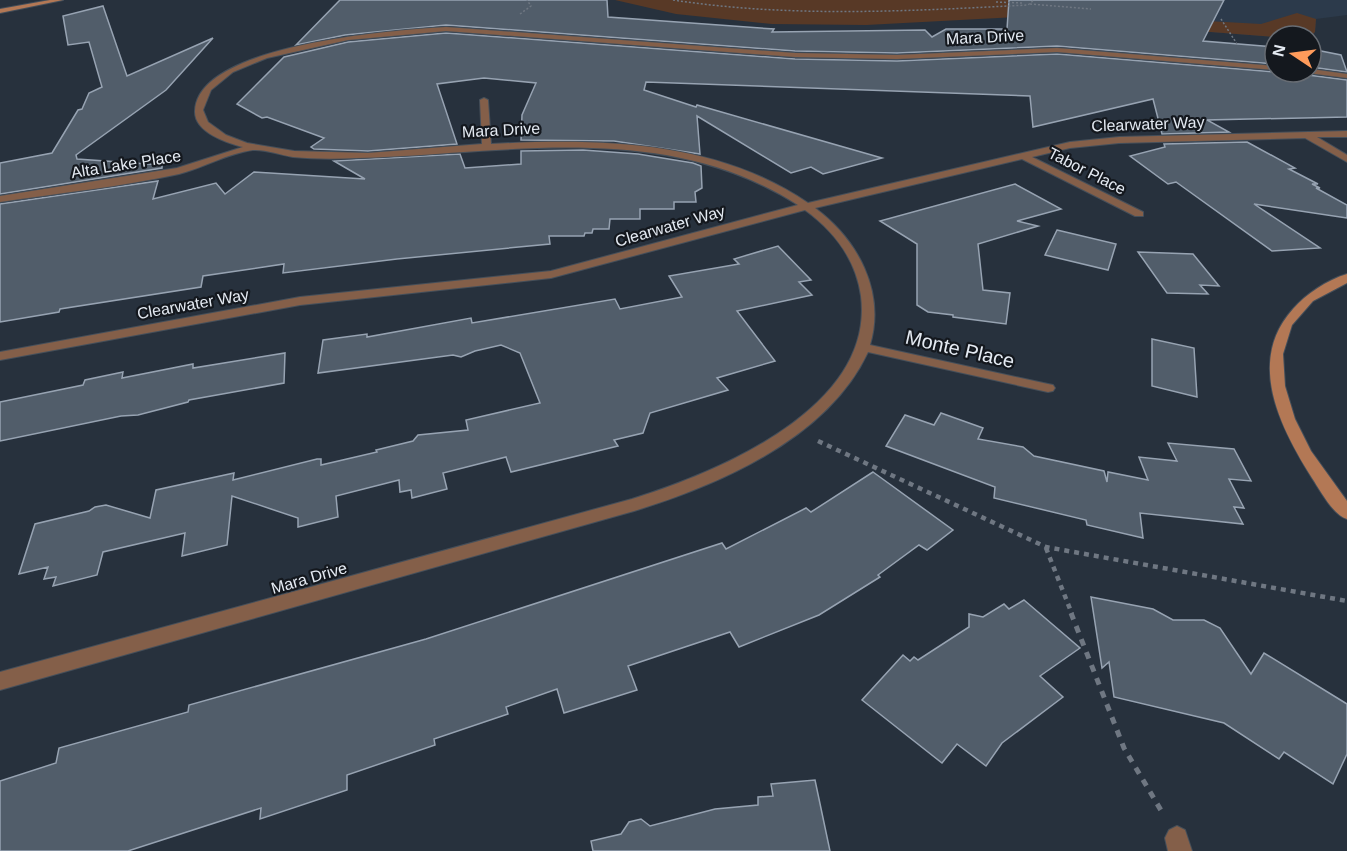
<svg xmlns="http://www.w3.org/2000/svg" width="1347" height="851" font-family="Arial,sans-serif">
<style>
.built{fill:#2c3a4b}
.green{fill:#583926}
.building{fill:#515d6a;stroke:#97a3b2;stroke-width:1.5}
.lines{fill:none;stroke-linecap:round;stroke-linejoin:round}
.street-casing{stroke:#454f5a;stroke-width:2}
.secondary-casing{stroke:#454f5a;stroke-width:2}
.path-far2{stroke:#6f7782;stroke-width:1.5;stroke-dasharray:2 2;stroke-linecap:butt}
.path-far1{stroke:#6f7782;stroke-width:4.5;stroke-dasharray:5 5;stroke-linecap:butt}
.path{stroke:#6f7782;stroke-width:5;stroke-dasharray:7 7;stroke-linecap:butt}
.street{fill:#845f49;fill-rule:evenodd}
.secondary{fill:#b37855;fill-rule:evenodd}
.labels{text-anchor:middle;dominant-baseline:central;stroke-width:4.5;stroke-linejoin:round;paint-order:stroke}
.far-street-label{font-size:16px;fill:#e4eaf2;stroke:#14181e}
.street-label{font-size:20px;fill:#e4eaf2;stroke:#14181e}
</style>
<rect width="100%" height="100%" fill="#27313d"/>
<!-- built -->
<path class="built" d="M1025,0h322v15l-31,4 -1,13 -4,4 -36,1 -172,-13z"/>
<!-- green -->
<path class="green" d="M615,0h410l164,20 72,4 36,-11 19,6 -1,13 -4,4 -36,1 -258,-20 -151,8 -94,-1 -96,-10z"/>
<!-- building -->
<g class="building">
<path d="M340,0h267l1,17 166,12 -2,3 153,-2 7,7 14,-8h61l2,-29h215l-21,41 72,6v17l-218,-18 -160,7 -102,-2 -349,-26 -101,10 -49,10z"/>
<path d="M103,6l24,70 86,-38 -47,52 -90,65 1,4 85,6v3l-162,26v-31l52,-10 26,-43 4,-1 7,-16 13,-6 -13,-45 -21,3 -5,-29z"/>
<path d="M446,33l349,26 102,2 160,-7 218,18h31l2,3 39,5v37l-140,3 22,12 -67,2 -9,-35 -120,28 -3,-31 -384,-14 -2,8 52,17 1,-2 185,53 -59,16 -12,-7 -20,6 -94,-57 3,38 -86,-13 -93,-1 1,-25 14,-32 -52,-5 -47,6 20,60 -89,7 -54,-2 -3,-2 13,-9 -57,-21 -5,1 -25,-14 47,-47 64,-15z"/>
<path d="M1311,49l30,6 6,17 -36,-5z"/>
<path d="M1247,142l48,26 -6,1 29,15h-6l8,4h-4l31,17v13l-93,-14 66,44 -48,3 -96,-69 -8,2 -38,-28 35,-9 -1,-3z"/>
<path d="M583,150l55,4 55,9 8,3 1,22 -7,4 1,10h-22v7h-34v10h-30l-1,10h-16l-1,4h-7l-1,3h-35l1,8 -153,15 -114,14 1,-9 -81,12 -2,11 -141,22 -1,3 -59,10v-118l158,-23 -5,18 63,-16 9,11 29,-22 111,7 -31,-18 126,-7 5,14 56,-4v-13z"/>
<path d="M1015,184l46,25 -44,12 21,5 -60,18 5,46 27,3 -4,31 -53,-7v-2l-25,-3 -11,-7v-61l-37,-23z"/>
<path d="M1057,230l59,14 -8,26 -63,-15z"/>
<path d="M778,246l33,34 -12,2 13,13 -75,16 38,50 -58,17 11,12 -78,23 -7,20 -29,7 4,6 -107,26 -5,-15 -63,16 4,16 -35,9 -1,-8 -11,2 -1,-12 -63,16 2,21 -40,10v-9l-66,-22 -5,49 -45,11 3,-23 -82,19 -6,23 -44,11 3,-9 -12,2 4,-12 -29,7 16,-50 54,-13 6,-4 11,-2 44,13 6,-28 78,-17 -1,7 84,-21h4v6l56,-13 -1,-2 37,-9 5,-6 50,-5 -2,-10 74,-17 -20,-50 -19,-8 -26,6 -14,6 -8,-2 -135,18 5,-33 44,-6v3l104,-19 1,5 143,-24 5,10 62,-12 -13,-21 70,-12 -5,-5z"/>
<path d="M1138,252l55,2 26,32 -19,-1 8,9 -41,-1z"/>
<path d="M1152,339l42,9 3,49 -45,-11z"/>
<path d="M285,353l-1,30 -95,17 -1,2 -50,13 -17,1 -121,25v-39l83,-17 2,-5 38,-8 -1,6 71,-14v4z"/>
<path d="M941,413l42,15 -5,11 45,8 11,9 70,15 3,11 1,-10 40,8 -9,-23 38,4 -9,-18 66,6 17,32 -22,-2 15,29 -10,-1 9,17 -103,-11 3,25 -56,-13 -1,-5 -92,-22 1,-11 -109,-41 19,-31 29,10z"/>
<path d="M873,472l80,58 -26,20 -8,-5 -41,30 2,2 -61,38 -80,32 -9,-15 -102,34 9,24 -73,23 -7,-24 -51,18 2,7 -74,25 1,6 -88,30v15l-87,29 1,-11 -133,43h-128v-70l56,-18 3,-15 129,-36 1,-7 237,-66 296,-96 4,6 80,-41 5,4z"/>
<path d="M1091,597l62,12 20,11h31l16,8 31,46 13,-21 83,51v50l-14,30 -49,-32 -5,7 -55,-36 -110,-26 -5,-35 -7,6z"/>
<path d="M1024,600l56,48 -40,28 23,21 -61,46 -16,23 -29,-22 -15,19 -80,-63 41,-45 7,6 4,-4 4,3 51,-33v-13l14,3 21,-13 5,5z"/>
<path d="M815,780l15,71h-237l-2,-10 30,-7 8,-12 12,-3 9,7 65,-17 43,-4v-8l15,-1 -2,-12z"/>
</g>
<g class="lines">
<defs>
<g id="street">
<path d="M446,27l349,26 102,2 160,-7 218,18v4l-218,-18 -160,7 -102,-2 -349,-26 -98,9 -81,18 -34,14 -22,18 -8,20 5,12 18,13 21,8 47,8 74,2 114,-9 -2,-44 4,-2 4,2 3,44c107,-6 225,-4 317,59l262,-61 49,-5 228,-6v6h-30l30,18v7l-42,-24 -186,5 -49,5 -38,9 111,55v4h-8l-113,-57 -207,49c42,31 71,83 55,137l178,39 5,1 2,3 -2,3 -5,1 -180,-40c-40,86 -149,133 -234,159l-634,179v-18l632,-173c86,-27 243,-91 229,-203 -5,-36 -27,-65 -56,-86l-254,68 -251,27 -300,55v-8l300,-55 251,-26 247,-66c-134,-86 -293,-51 -442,-47 -21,1 -42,1 -63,-1 -12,-2 -29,-8 -40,-7 -25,3 -50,18 -74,24 -58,13 -120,19 -179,28v-6l177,-28 66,-21c-16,-4 -49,-15 -48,-36 2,-67 202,-81 251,-84z"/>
<path d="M1311,69l36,5v4l-39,-5z"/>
<path d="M1177,826l8,4 7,21h-24l-3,-13 4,-8z"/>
</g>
<g id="secondary">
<path d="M50,0h13l-63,13v-4z"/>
<path d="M1347,274v9l-34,18 -21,24 -9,29 2,32 10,33 16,32 36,50v18c-14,-4 -27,-29 -35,-41 -32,-51 -66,-117 -19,-169 13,-15 34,-29 54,-35z"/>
</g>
</defs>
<!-- street casing -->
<use href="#street" class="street-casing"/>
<!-- secondary casing -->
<use href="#secondary" class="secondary-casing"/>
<!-- path-far2 -->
<g class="path-far2">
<path d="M673,0c118,18 237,11 355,5l6,-5"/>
<path d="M996,2l26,1"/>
<path d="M1030,4l61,5"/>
<path d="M520,14l11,-8 -4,-6"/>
<path d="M1221,19l16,25"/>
</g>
<!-- path-far1 -->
<g class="path-far1">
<path d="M818,441l228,106 301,54"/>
<path d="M1046,548l26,66"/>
</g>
<!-- path -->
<path class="path" d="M1071,613l53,135 38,64"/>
<!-- street -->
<use href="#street" class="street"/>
<!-- secondary -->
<use href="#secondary" class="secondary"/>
</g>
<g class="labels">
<!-- far-street labels -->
<g class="far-street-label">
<text transform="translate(985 37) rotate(-3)">Mara Drive</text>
<text transform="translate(1148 124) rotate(-2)">Clearwater Way</text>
<text transform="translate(501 130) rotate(-3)">Mara Drive</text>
<text transform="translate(126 164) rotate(-9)">Alta Lake Place</text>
<text transform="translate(1087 171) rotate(27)">Tabor Place</text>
<text transform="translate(670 226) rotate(-16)">Clearwater Way</text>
<text transform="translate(193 304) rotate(-10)">Clearwater Way</text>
<text transform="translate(309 578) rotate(-16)">Mara Drive</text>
</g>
<!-- street labels -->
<g class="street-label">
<text transform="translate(960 349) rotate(13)">Monte Place</text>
</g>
</g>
<!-- north arrow -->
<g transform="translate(1293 54) rotate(283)"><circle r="28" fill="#14181e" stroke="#676c73" stroke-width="1.5"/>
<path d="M0-4.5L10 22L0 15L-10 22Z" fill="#ff9b5b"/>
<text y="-9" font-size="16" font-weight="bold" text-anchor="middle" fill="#e4eaf2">N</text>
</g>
</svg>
